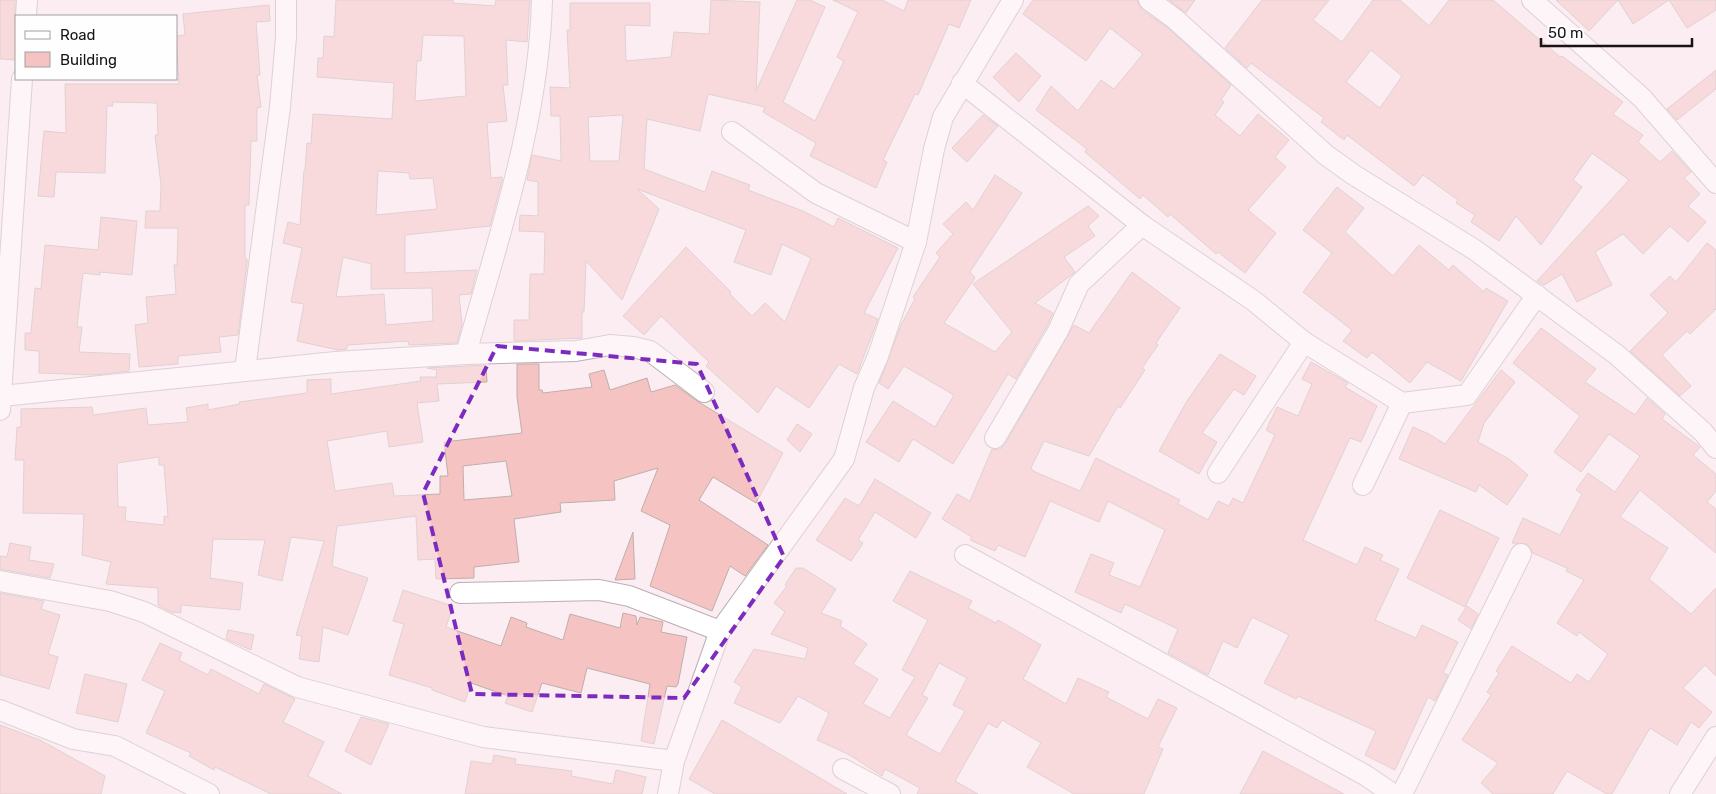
<svg xmlns="http://www.w3.org/2000/svg" width="1716" height="794" font-family="Rubik,sans-serif">
<style>
.building{fill:#f5c3c1;stroke:#beafae;fill-rule:evenodd}
.lines{fill:none;stroke-linecap:round;stroke-linejoin:round}
.minor-casing{stroke:#bcaeb3;stroke-width:22}
.minor{stroke:#fff;stroke-width:20}
.marked{fill:none;stroke:#7b2cbf;stroke-width:4;stroke-dasharray:10 6;stroke-linejoin:round}
</style>
<rect width="100%" height="100%" fill="#fcedf2"/>
<!-- building -->
<g class="building">
<path d="M0,0h15l1,60 -16,-1z"/>
<path d="M336,0h117v3l42,3 1,-6h34l-3,42 -21,-2 2,45h-5l4,36 -20,2 4,55 11,-1v4l-12,45 -85,9v38l72,-3 -6,24 -12,1 3,30 -5,18 -48,2 -1,-4 -61,4v4l-9,1 -41,-9 7,-37 -13,-2 11,-54 -19,-5 5,-21 12,3 4,-55h1l2,-27 4,1 2,-30 79,5 2,-36 -77,-6 1,-19h5l1,-22 10,1zM423,35l41,1 2,60 -51,5 2,-40h4zM378,171l31,2 1,6 23,-1 4,31 -61,6zM343,257l28,7v25l61,-1 1,33 -47,4 -2,-31 -48,3z"/>
<path d="M711,0l49,2 -4,89 41,-91h13l15,7 -42,95 32,19 29,-60 -7,-4 21,-45 -25,-12h49l22,11 4,-11h63l-12,28 -10,-4 -31,71 -3,-1 -32,66 4,2 -11,26 -66,-32 6,-13 -53,-31 2,-5 -57,-13 -8,37 -53,-12 -3,50 61,23 7,-21 38,14 -2,5 55,21 31,16 4,-9 60,30 -34,65 14,6 -21,55 -18,-10 -30,44 -33,-22 -18,27 -52,-47 3,-4 -48,-46 -17,19 -21,-19 63,-69 45,45 -2,1 23,23 13,-13 20,19 26,-64 -29,-14 -11,31 -37,-13 12,-32 -109,-41 22,20 -37,91 -36,-39 -2,51h-2v26l-68,3v-21h15l1,-46h14l1,-42 -26,-1 1,-16 18,1v-34l-11,-2 5,-25 29,6 -1,-45h-9l-1,-29 20,1 -3,-58h3v-27h80v23l-25,-1 1,36 45,-4 3,-25 35,2zM623,115l-4,46h-29l-2,-44z"/>
<path d="M1033,0h104l5,10 26,18 63,57 -10,15 3,2 -9,13 25,21 18,-22 31,26 -14,17 11,10 -38,43 28,23 -31,40 -27,-21 -2,2 -46,-40 -2,3 -25,-22 -3,4 -55,-47 2,-3 -51,-39 15,-24 27,25 23,-31 13,9 29,-35 -33,-26 -24,33 -63,-47z"/>
<path d="M1169,0h26l-9,13z"/>
<path d="M1262,0h67l-16,20 29,22 31,-42h27l29,26 20,-26h44l67,57 2,-1 61,46 -10,12 30,21 -5,7 22,20 12,-11 19,21 -7,6 16,16 -12,12 18,16 -18,20 -18,-16 -27,28 -20,-20 -28,18 17,33 -35,17 -15,-28 -18,11 -7,-4 92,-101 -37,-27 -19,27 9,7 -41,58 -25,-29 -17,25 -28,-19 4,-7 -19,-12 2,-3 -35,-25 -9,11 -67,-51 -3,5 -23,-18 3,-4 -73,-55 -4,5 -22,-20zM1371,50l31,26 -22,32 -34,-26z"/>
<path d="M1556,0h62l-29,31z"/>
<path d="M1618,0h98v10l-29,18 -18,-28 -36,24z"/>
<path d="M269,5l1,16 -14,1 4,53h-3l4,32 -4,1v33h-6l-2,64h-4v54h2v4l-9,72 -19,2 2,15 -43,4v8l-39,3 -4,-42 13,-2 -2,-26 30,-3 -2,-29h3l1,-37h-33l1,-17h14l1,-26 -6,-50h3l-1,-32 -45,-1 1,4h-6l-2,67 -49,-1 -2,25 -16,-1 6,-65 22,2 -1,-49h114l-3,-48 9,-1 -2,-21z"/>
<path d="M1016,53l25,23 -22,26 -26,-25z"/>
<path d="M1716,70v19l-39,31 -10,-11z"/>
<path d="M983,115l15,11 -31,36 -15,-14z"/>
<path d="M995,175l27,18 -52,79 5,6 -31,45 51,29 17,-20 -39,-48 115,-78 11,10 -11,10 7,10 -31,21 11,15 -40,31 18,10 -6,13 -31,53 -8,-5 -55,90 -40,-25 -14,23 -33,-20 27,-41 42,26 19,-32 -50,-29 -16,23 -9,-6 22,-58 14,-26 -2,-2 27,-40 -4,-4 17,-19 -10,-10 23,-22 7,8z"/>
<path d="M1337,187l27,21 -19,24 48,44 26,-31 30,25 4,-5 31,27 2,-4 22,13 -47,80 -34,-19 -17,21 -38,-31 -5,6 -24,-17 9,-11 -49,-38 29,-39 -29,-23z"/>
<path d="M101,217l36,4 -5,54 -32,-3v3l-17,-2 -6,54h5l-3,25 51,2 -1,17 -35,4 -55,-2v-22l-14,-1v-17h6l4,-45 6,1 4,-44 53,5z"/>
<path d="M1707,243l9,7v59l-26,25 -3,-3 -25,24 29,31 -11,10 -50,-45 38,-38 -18,-18 20,-19 6,6z"/>
<path d="M1132,272l48,36 -24,35 2,2 -16,23 3,2 -25,38 -2,-2 -29,50 -45,-15 -13,27 2,3 47,20 16,-33 84,42 -2,4 30,16 10,-19 11,5 4,-8 10,5 32,-68 -9,-5 11,-23 21,9 14,-32 -10,-5 9,-17 37,21 -3,4 32,19 -16,36 -11,-4 -47,102 54,25 8,-18 18,8 -3,5 19,9 -24,51 41,18 6,-13 36,17 -15,31 5,2 -13,26 -7,-4 -33,73 -30,-15 11,-24 -78,-35 -2,3 -32,-16 25,-48 -37,-18 -15,31 -14,-7 -15,34 -40,-22 10,-24 -53,-25 -4,9 -46,-21 16,-38 23,9 -5,12 31,12 25,-57 -57,-29 -9,21 -49,-21 -25,56 -27,-12 -3,6 -25,-11 2,-3 -30,-18 15,-25 13,7 22,-52h8l5,-5 69,-119 15,8z"/>
<path d="M1541,328l55,41 -11,13 50,33 12,-17 18,16 -3,5 38,28 -7,8 23,19v17l-9,11 9,7v44l-76,-63 -20,27 48,31 -19,31 42,35 25,-26v88l-11,-11 -22,23 29,24 -13,16 -8,-6 -14,23 -27,-17 -38,66h-5l-40,-23 -14,23h-60l-12,-11 17,-20 -36,-23 29,-45 -4,-3 12,-19 -3,-2 16,-25 59,37 6,-9 12,8 19,-28 -29,-22 -2,4 -20,-13 27,-43 -18,-9 1,-3 -34,-15 -6,-9 -15,-1 11,-25 37,17 22,-41 -6,-4 12,-17 27,19 25,-36 -31,-22 -28,38 -27,-20 26,-36 -67,-53z"/>
<path d="M1220,354l36,22 -12,19 -10,-6 -32,44 15,9 -18,32 -40,-23 28,-50z"/>
<path d="M517,364h22v26h3l1,3 49,-6 -3,-13 15,-4 6,20 37,-12 4,14 24,-7 22,16 86,52 -27,50 -43,-26 -14,23 69,45 -23,31 -15,-10 -18,45 -62,-25 20,-61 -29,-14 17,-43 -44,13 1,19 -55,3 1,9 -47,7 5,43 -45,5v11l-38,1 -1,-20 -17,1 -2,-44 -79,10 -5,40 36,12 -20,57 -25,-8 -4,35 -20,-3 3,-23 -6,-1 28,-94 -33,-4 -9,44 -24,-6 7,-35 -52,-1 -3,39 33,5 -3,27 -59,-5v8l-10,-1 -13,-7v-17l-52,-4 5,-22 -29,-7 2,-41 -61,-1 1,-53h-9l2,-33h4v-18l71,-2 1,8 53,-7 2,17 40,-3 -2,-14 22,-4v6l32,-6 -1,-2 68,-9v-13l24,-1v15l90,-13 -1,-4h16v2l1,-9 -10,-2 59,-3 1,17 -50,2 2,17 -22,2 6,39 -34,5 -2,-16 -60,10 8,50 57,-8 2,13 46,-2v-18h8l-4,-34 78,-9 -5,-36zM159,457v8h5l4,52 -4,-1v9l-39,-4 1,-14h-8l-1,-44zM506,461l6,35 -48,4 -1,-34z"/>
<path d="M1501,370l14,12 -31,41 -6,19 31,17 19,16 -21,30 -28,-20 -3,7 -77,-33 14,-32 16,7 16,10z"/>
<path d="M797,424l15,10 -12,18 -13,-12z"/>
<path d="M875,479l56,34 -15,25 -41,-26 -17,28 5,3 -12,18 -35,-21 29,-42 14,8z"/>
<path d="M1440,510l59,28 -34,69 -58,-29z"/>
<path d="M633,532l2,47 -20,1z"/>
<path d="M10,543l21,4 -2,13 25,4 -4,14 -50,-9v-13l7,1z"/>
<path d="M796,568h7l33,21 -15,24 21,8 -2,5 27,18 -14,20 25,15 -15,25 27,14 25,-41 -13,-7 26,-50 -35,-19 17,-30 62,30 -4,7 28,15 2,-3 43,25 -18,34 43,25 12,-26 31,14 -3,5 42,22 10,-20 19,9 -19,39 5,2 -19,45h-70l-47,-27 14,-24 -39,-23 -5,8 -9,-5 -33,58 23,13h-61l3,-6 -35,-19 -3,7 -34,-22 -31,-14 12,-27 -31,-17 -18,27 -46,-20 8,-16 -8,-5 20,-33 51,10 3,-11 -37,-14 14,-22 -11,-9 13,-17 -2,-1zM939,663l28,15 -14,27 12,6 -25,43 -34,-19 22,-37 -6,-3z"/>
<path d="M403,590l50,16 -7,21 55,19 10,-29 16,6 -1,4 37,13 7,-26 50,14 3,-15 13,3 1,9 3,-8 23,5 -2,10 26,5 -9,47 -2,3 -9,-1 -13,58 -13,-3 9,-57 -63,-16 -6,25 -39,-10 -10,29 -27,-9 3,-7 -37,-13 -6,19 -33,-12v-2l-43,-13 15,-51 -11,-3z"/>
<path d="M0,593l44,8 -3,8 19,6 -12,39 10,3 -9,32 -49,-14z"/>
<path d="M1467,606l11,8 -7,15 -13,-9z"/>
<path d="M228,630l26,5 -3,15 -25,-11z"/>
<path d="M160,643l22,10 -3,7 29,15 3,-6 48,25 5,-10 31,15 -12,23 41,20 -16,34 34,18h-71l-56,-27 -1,3 -25,-14 2,-3 -45,-20 19,-42 -23,-11z"/>
<path d="M85,674l42,10 -9,38 -42,-9z"/>
<path d="M361,717l28,7 -18,41 -26,-14z"/>
<path d="M722,720l125,74h-132l-26,-15z"/>
<path d="M0,725l40,15 65,36 -4,18h-101z"/>
<path d="M1263,751l81,43h-104z"/>
<path d="M494,755l22,4 -1,5 57,7 -1,5 42,8 3,-14 30,7 -4,17h-177l6,-33 21,3z"/>
</g>
<g class="lines">
<defs>
<g id="minor">
<path d="M1149,0l26,19 151,136 28,20 121,75 142,105 86,77 13,16"/>
<path d="M1532,0l110,98 74,85"/>
<path d="M26,16l1,-16"/>
<path d="M962,83l180,142 112,76 50,41 98,61 65,-8 70,-100"/>
<path d="M732,132l84,61 100,49"/>
<path d="M466,354c32,-116 73,-233 76,-354"/>
<path d="M245,370l35,-263 6,-70v-37"/>
<path d="M2,396l333,-34 131,-8 110,-3 34,-6 23,2 17,4 54,41"/>
<path d="M0,410l22,-331"/>
<path d="M995,438l63,-107 21,-47 63,-59"/>
<path d="M1218,473l86,-131"/>
<path d="M1363,485l39,-82"/>
<path d="M965,555l400,220 28,19"/>
<path d="M0,581l110,20 34,11 153,75 186,50 191,24"/>
<path d="M460,593l139,-3 30,6 91,35"/>
<path d="M0,710l73,29 42,7 94,48"/>
<path d="M843,769l47,25"/>
<path d="M668,794l6,-33 46,-130 124,-172 20,-71 14,-32 38,-114 18,-93 9,-32 70,-117"/>
<path d="M1402,794l119,-240"/>
<path d="M1680,794l36,-57"/>
</g>
</defs>
<!-- minor casing -->
<use href="#minor" class="minor-casing"/>
<!-- minor -->
<use href="#minor" class="minor"/>
</g>
<!-- marked area -->
<path d="M0 0H1716V794H0ZM497,346l200,18 87,193 -100,141 -212,-4 -49,-201z" fill="#fcedf2" fill-opacity=".55" fill-rule="evenodd"/>
<path class="marked" d="M497,346l200,18 87,193 -100,141 -212,-4 -49,-201z"/>
<!-- legend -->
<rect x="15" y="15" width="162" height="65" fill="#fefefe" stroke="#a2a0a1"/>
<rect x="25" y="31" width="25" height="8" fill="#ffffff" stroke="#a2a0a1"/>
<text x="60" y="40" font-size="15" fill="#181315">Road</text>
<rect x="25" y="52" width="25" height="15" fill="#f5c3c1" stroke="#a2a0a1"/>
<text x="60" y="65" font-size="15" fill="#181315">Building</text>
<!-- scale -->
<path d="M1541 38v8h151v-8" fill="none" stroke="#181315" stroke-width="2.5"/>
<text x="1548" y="38" font-size="15" fill="#181315" stroke="#fefefe" stroke-width="4" paint-order="stroke">50 m</text>
</svg>
